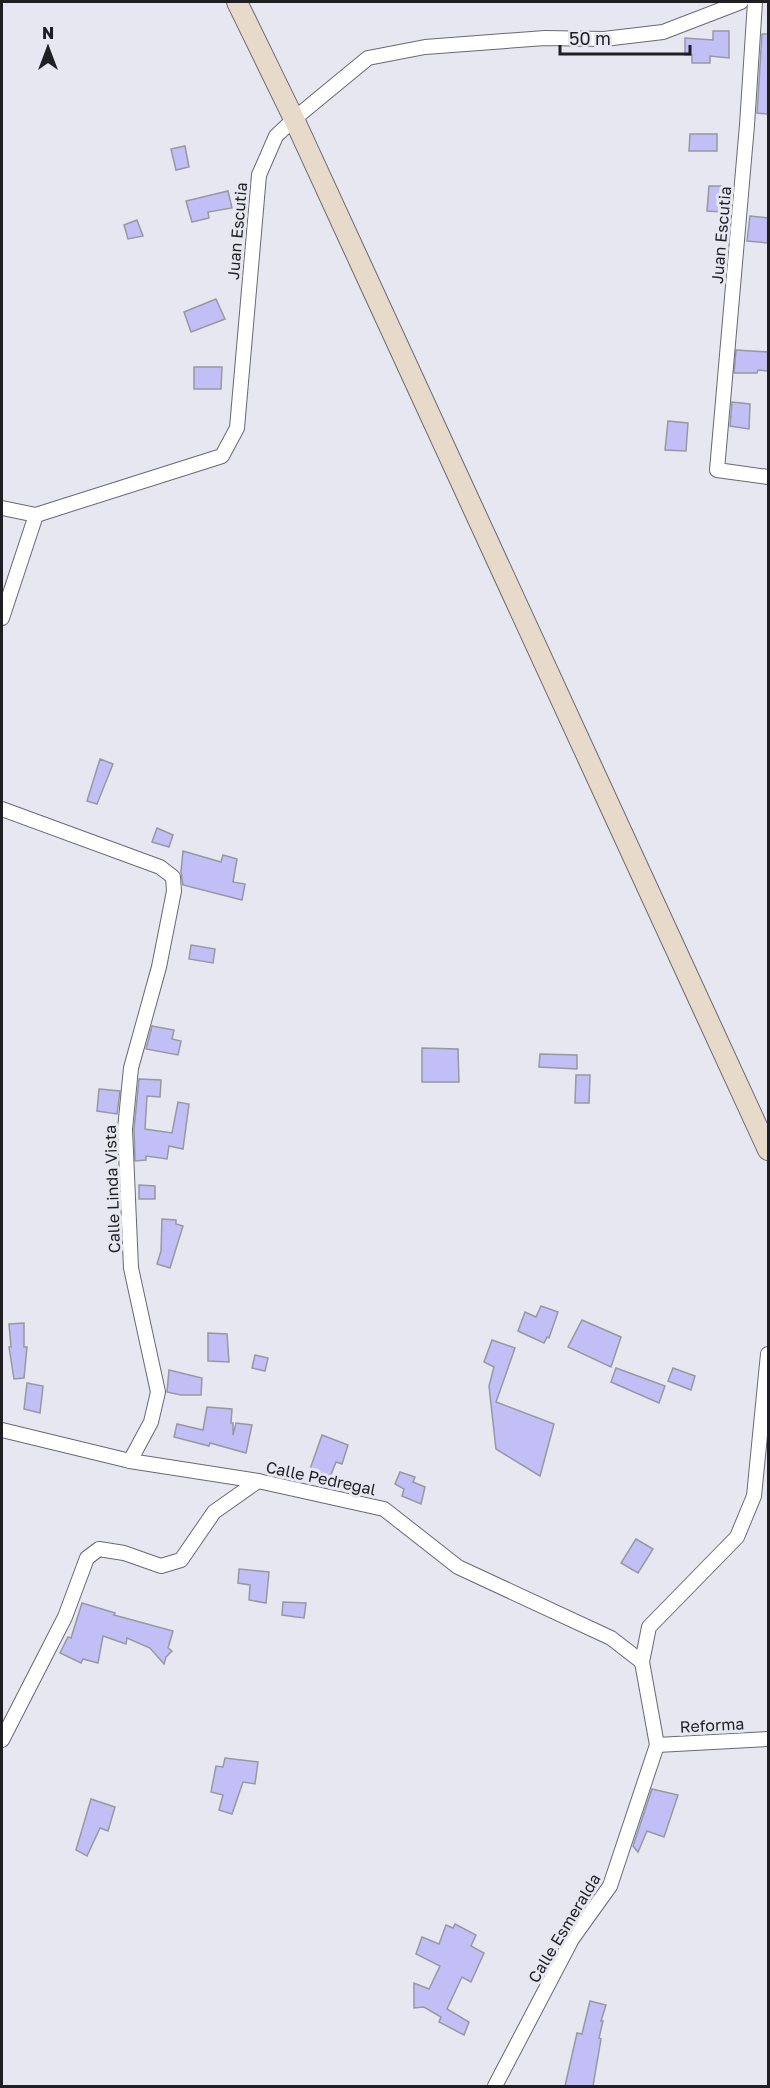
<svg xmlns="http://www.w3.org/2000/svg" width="770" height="2088" font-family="'Golos Text',sans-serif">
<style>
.building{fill:#c2bff6;stroke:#9898a2;stroke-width:1.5}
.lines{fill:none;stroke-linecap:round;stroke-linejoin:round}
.minor-casing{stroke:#696973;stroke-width:16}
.secondary-casing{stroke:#696973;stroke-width:22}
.minor{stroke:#fff;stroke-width:14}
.secondary{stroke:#e8daca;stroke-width:20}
.labels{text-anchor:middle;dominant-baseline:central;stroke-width:6;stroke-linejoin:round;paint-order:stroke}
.street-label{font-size:16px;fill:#1f1f23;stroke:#e6e7f1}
</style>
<rect width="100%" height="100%" fill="#e6e7f1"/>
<!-- building -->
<g class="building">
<path d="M713,31h16v27l-19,-2v7h-18v-8h-7v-17l28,2z"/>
<path d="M762,34h6v80l-11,-1z"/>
<path d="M690,134h27v17h-28z"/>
<path d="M185,146l4,21 -13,3 -5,-21z"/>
<path d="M709,186h13v26l-15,-1z"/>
<path d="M228,191l4,17 -24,4 1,6 -17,4 -6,-21z"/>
<path d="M750,216l18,2v25l-21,-2z"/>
<path d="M137,220l6,16 -15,3 -4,-14z"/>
<path d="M216,299l9,20 -34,13 -7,-20z"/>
<path d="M736,350l32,2v19l-10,-1 -1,3h-23z"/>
<path d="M194,367h28l-1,22h-27z"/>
<path d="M732,402l18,2 -1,25 -19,-3z"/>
<path d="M668,421l20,2 -2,28 -21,-1z"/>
<path d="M100,759l13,5 -16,40 -10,-3z"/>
<path d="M157,828l16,7 -4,12 -17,-5z"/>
<path d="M183,851l38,11 2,-7 14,4 -4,23 12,2 -3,16 -59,-15 -2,-13z"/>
<path d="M191,945l24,4 -2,14 -24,-4z"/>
<path d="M152,1026l22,4 -2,9 9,2 -3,14 -32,-6z"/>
<path d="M422,1048l36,1 1,33h-37z"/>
<path d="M540,1054l37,1v14l-38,-2z"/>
<path d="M576,1075h14l-1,28h-14z"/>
<path d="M139,1079l22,1 -1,17 -13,-1 -2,33 27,4 6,-31 11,2 -6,45 -14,-3 -2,13 -21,-3v4l-11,1 -1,-32z"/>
<path d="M99,1089l21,2 -3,23 -20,-3z"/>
<path d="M139,1185l16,1v13h-16z"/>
<path d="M162,1219l14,1v4l7,2 -13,42 -13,-4 4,-13z"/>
<path d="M541,1306l17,6 -9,26 -2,-1 -3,6 -26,-12 7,-19 11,5z"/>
<path d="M582,1320l39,17 -10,30 -43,-20z"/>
<path d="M24,1323v24h3l-3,31 -10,1 -5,-32h2l-2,-23z"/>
<path d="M208,1333l19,1 2,28 -21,-1z"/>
<path d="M492,1340l23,8 -19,54 58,22 -14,52 -44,-27 -7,-63 5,-19 -10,-5z"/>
<path d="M255,1355l13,3 -3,13 -13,-3z"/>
<path d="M616,1368l49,18 -6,17 -48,-21z"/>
<path d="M673,1368l22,8 -4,14 -23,-9z"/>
<path d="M169,1370l33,8 -1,17h-20l-14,-3z"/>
<path d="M27,1383l16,3 -3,27 -16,-4z"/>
<path d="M207,1407l25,2 -1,14h2v12l3,-12 16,2 -6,28 -36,-10 -1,3 -35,-9 3,-13 26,6z"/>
<path d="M322,1435l26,10 -6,19 -6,-2 -6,15 -21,-5z"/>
<path d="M400,1472l15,5 -2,5 12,5 -4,17 -19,-8 2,-7 -9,-5z"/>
<path d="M636,1539l17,10 -15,24 -17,-10z"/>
<path d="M239,1569l30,3 -3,31 -17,-3 1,-15 -12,-2z"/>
<path d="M283,1602l23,1 -2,15 -22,-3z"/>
<path d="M82,1603l33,10 -1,2 59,16 -5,17 4,3 -6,6 -2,7 -14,-16 -23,-10 -1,6 -23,-8 -5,27 -15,-4 -2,4 -21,-10 8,-16 3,1z"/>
<path d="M225,1758l33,4 -3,22 -12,-2 -11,32 -13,-4 4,-15 -12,-3 5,-26 7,1z"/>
<path d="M652,1789l26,6 -14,42 -17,-6 -9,21 -5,-6z"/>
<path d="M91,1799l24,8 -7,24 -8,-3 -13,28 -11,-6z"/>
<path d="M455,1924l21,11 -5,11 13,7 -13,29 -9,-5 -15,32 22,13 -5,13 -25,-13 2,-5 -17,-10 -10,1v-25l15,6 11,-23 -24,-12 6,-17 17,7 7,-19 7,3z"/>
<path d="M590,2001l16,4 -5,16h2l-4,17 2,1 -8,47h-28l12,-53 5,1z"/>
</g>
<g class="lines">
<defs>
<g id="minor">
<path d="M755,2l-8,123 -30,345 51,7"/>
<path d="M2,508l34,7 186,-59 15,-28 22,-253 17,-39 18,-17 74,-61 57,-11 120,-9 59,1 59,-7 78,-30"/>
<path d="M2,618l34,-103"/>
<path d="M2,809l158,58 13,10 1,14 -15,76 -28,101 -6,61 6,139 27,124 -7,30 -21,39"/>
<path d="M2,1430l128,31 128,20 126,28 74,58 153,71 31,24"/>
<path d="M2,1740l63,-123 22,-59 12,-9 25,4 37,13 20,-6 33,-48 44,-31"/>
<path d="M657,1745l111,-6"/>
<path d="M495,2086l77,-147 38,-53 47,-141 -15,-83 7,-35 88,-90 17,-41 14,-142"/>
</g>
<path id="secondary" d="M237,2l57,117 474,1031"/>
</defs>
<!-- minor casing -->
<use href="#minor" class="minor-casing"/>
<!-- secondary casing -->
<use href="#secondary" class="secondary-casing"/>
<!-- minor -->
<use href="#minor" class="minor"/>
<!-- secondary -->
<use href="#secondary" class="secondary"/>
</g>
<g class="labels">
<!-- street labels -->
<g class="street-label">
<text transform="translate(237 231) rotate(-85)">Juan Escutia</text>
<text transform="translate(721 235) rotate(-85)">Juan Escutia</text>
<text transform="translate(112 1189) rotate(-92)">Calle Linda Vista</text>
<text transform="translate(321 1478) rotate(12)">Calle Pedregal</text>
<text transform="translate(712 1725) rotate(-3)">Reforma</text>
<text transform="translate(564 1928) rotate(-59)">Calle Esmeralda</text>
</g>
</g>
<!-- border -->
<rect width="770" height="2088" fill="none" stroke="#1f1f23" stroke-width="6"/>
<!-- north arrow -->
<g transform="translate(48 48)" stroke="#e6e7f1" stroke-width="4.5" paint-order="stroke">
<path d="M0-4.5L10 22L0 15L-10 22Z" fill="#1f1f23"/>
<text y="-9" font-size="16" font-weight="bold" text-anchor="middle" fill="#1f1f23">N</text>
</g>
<!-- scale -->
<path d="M560 45v9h130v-9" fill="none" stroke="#1f1f23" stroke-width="3"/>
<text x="569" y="45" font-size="18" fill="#1f1f23" stroke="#e6e7f1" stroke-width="4.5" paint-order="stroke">50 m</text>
</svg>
